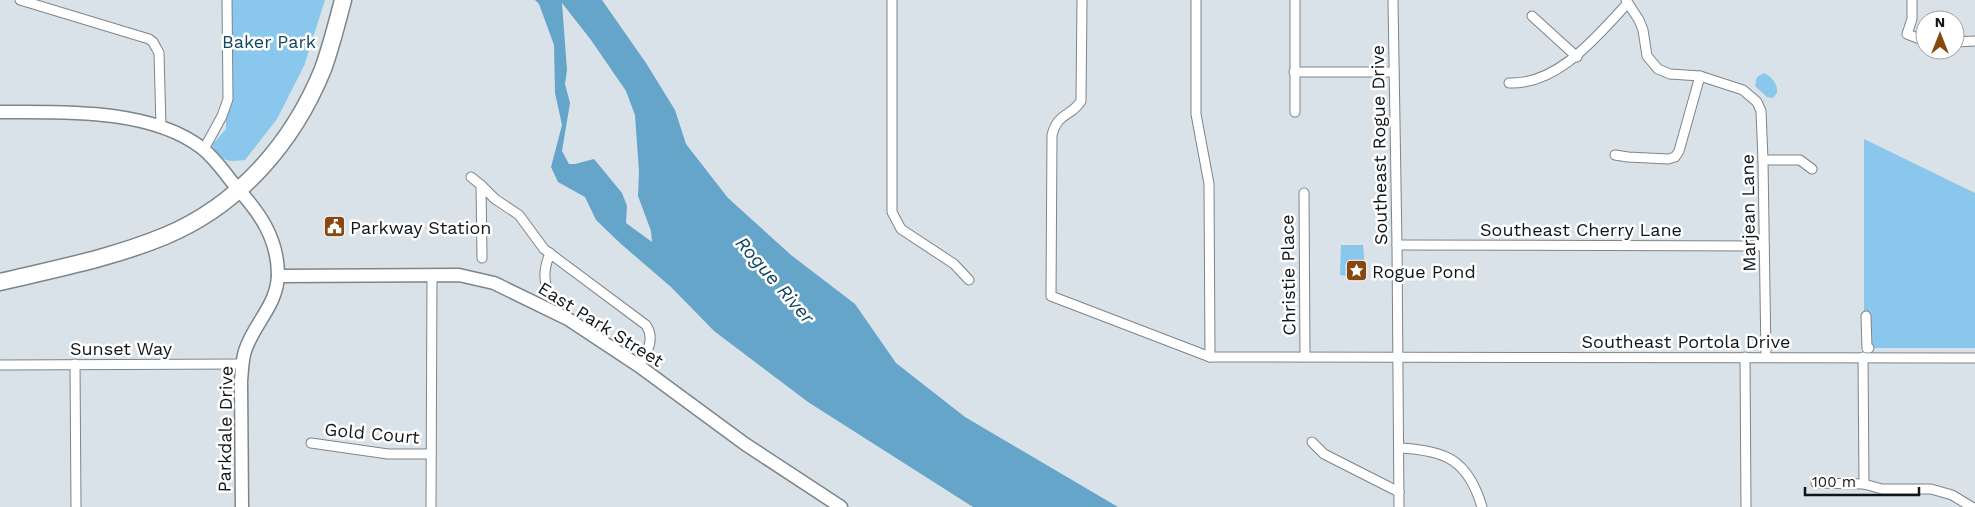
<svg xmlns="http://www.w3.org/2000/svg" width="1975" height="507" font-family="'Work Sans',sans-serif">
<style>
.green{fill:#8ac7ec}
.water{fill:#65a5ca;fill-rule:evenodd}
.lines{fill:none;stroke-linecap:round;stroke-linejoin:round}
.street-casing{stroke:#7d858a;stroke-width:11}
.secondary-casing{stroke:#7d858a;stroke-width:15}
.highway-casing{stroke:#7d858a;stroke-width:19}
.street{stroke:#fff;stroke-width:9}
.secondary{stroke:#fff;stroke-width:12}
.highway{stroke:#fff;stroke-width:16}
.labels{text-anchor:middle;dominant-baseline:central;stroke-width:5;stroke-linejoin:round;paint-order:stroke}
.park-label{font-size:18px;fill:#124661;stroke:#fff}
.street-label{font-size:18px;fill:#131618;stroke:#fff}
.poi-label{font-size:18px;fill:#131618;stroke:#fff;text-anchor:start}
.water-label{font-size:19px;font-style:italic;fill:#0f445e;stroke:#fff}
</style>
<rect width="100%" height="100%" fill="#d9e2e8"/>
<!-- green -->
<g class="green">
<path d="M226,0h99l-21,66 -27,53 -32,41c-19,2 -23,2 -33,-15l14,-16z"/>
<path d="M1764,73c8,4 14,11 13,20l-4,5 -6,-1 -12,-11 2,-9z"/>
<path d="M1864,139l111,54v155h-111z"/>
<path d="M1341,245h22l3,34 -26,-4z"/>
</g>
<!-- water -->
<path class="water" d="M535,0h67l44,63 29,47 11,34 42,54 63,57 64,49 41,59 69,54 153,90h-145l-165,-105 -94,-71 -43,-44 -50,-43 -25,-24 -11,-23 -27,-15 -7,-15 11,-42 -7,-32 -1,-48 -15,-41zM562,3l29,37 35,51 9,24 4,57 -1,24 13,35 1,11 -26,-19 1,-17 -5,-13 -28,-34 -19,5h-6l-7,-13 8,-48 -5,-19 2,-14z"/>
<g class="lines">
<defs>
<g id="street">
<path d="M20,0l129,39 4,3 6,11 2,74"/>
<path d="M892,0v212l9,17 53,35 15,16"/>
<path d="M1082,0l-1,101c-10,16 -23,11 -29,34l-1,161 159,61 765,1"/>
<path d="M1196,0v114l13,70 1,173"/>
<path d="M1295,0v112"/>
<path d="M1393,0l4,245 2,262"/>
<path d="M1626,0l13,20 4,10 4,26 11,13 12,5 30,2 43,14 14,12 4,9 2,49 3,197"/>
<path d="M1912,0v19l-5,15 18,7"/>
<path d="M1532,16l45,41"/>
<path d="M1955,42l20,-1"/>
<path d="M1294,72h100"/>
<path d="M1509,83c49,2 87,-46 118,-79"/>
<path d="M204,149l18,-33 6,-17 -1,-99"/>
<path d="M1615,155l13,2 40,2 7,-2 4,-6 21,-75"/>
<path d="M1763,160h37l12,9"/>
<path d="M471,177l10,8"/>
<path d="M1304,193l1,163"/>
<path d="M1397,245l367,1"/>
<path d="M482,258l-1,-73 14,14 24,16 25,34 102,76c10,15 0,28 -7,41"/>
<path d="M547,289c-4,-13 -2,-23 3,-36"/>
<path d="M1866,316l1,32h2"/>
<path d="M1745,357l1,150"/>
<path d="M1863,357l1,127"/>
<path d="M75,364l1,143"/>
<path d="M0,365l243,-1"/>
<path d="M1312,442l12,12 75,38"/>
<path d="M311,443l77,11h43"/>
<path d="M1399,448c47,2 69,12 83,59"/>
<path d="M1816,483l48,1 18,5h49l21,6 20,12"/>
<path d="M431,507l1,-232"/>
</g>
<g id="secondary">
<path d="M0,112c62,0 150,-4 202,36 14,11 24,27 35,40 23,25 41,51 41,87 -1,31 -24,48 -33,76 -3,9 -3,20 -4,30l1,126"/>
<path d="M278,276l181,-1 35,8 74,36 71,47 106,78 96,63"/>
</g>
<path id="highway" d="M0,282c55,-13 112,-24 165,-46 74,-31 128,-93 158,-167 8,-22 14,-46 20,-69"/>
</defs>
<!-- street casing -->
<use href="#street" class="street-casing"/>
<!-- secondary casing -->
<use href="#secondary" class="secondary-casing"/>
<!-- highway casing -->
<use href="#highway" class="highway-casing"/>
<!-- street -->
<use href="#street" class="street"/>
<!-- secondary -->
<use href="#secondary" class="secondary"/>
<!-- highway -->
<use href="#highway" class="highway"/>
</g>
<!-- icons -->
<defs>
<symbol id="civic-square" viewBox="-11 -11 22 22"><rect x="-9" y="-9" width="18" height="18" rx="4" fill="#87470f" stroke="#fff"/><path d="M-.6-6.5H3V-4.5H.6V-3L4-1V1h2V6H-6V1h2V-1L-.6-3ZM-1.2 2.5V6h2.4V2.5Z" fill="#fff"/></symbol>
<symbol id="sight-square" viewBox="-11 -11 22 22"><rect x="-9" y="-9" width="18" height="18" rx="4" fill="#87470f" stroke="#fff"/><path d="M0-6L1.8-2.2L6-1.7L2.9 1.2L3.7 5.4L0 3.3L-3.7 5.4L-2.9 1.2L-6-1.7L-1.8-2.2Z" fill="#fff"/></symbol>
</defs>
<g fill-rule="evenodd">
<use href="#civic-square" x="322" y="214" width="25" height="25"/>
<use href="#sight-square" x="1344" y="258" width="25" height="25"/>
</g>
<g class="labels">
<!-- park labels -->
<g class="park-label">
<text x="269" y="41">Baker Park</text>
</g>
<!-- street labels -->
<g class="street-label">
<text transform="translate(1379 145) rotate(-91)">Southeast Rogue Drive</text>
<text transform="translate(1748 213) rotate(-91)">Marjean Lane</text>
<text x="1581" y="229">Southeast Cherry Lane</text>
<text transform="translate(1288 275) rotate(-91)">Christie Place</text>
<text transform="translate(601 324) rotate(32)">East Park Street</text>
<text x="1686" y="341">Southeast Portola Drive</text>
<text x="121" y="348">Sunset Way</text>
<text transform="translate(225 429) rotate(-89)">Parkdale Drive</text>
<text transform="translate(372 433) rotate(5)">Gold Court</text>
</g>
<!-- poi labels -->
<g class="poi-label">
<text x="350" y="227">Parkway Station</text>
<text x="1372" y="271">Rogue Pond</text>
</g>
<!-- water labels -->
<g class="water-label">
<text transform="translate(775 280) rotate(49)">Rogue River</text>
</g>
</g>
<!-- north arrow -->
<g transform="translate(1940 35)"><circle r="24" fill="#ffffff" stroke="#a1a2a3"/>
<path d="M0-4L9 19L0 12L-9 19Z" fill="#87470f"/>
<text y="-8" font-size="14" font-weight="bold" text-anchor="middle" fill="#131618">N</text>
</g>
<!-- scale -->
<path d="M1805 487v8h114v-8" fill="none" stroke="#131618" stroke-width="2.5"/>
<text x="1812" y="487" font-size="15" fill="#131618" stroke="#ffffff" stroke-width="4" paint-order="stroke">100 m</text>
</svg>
